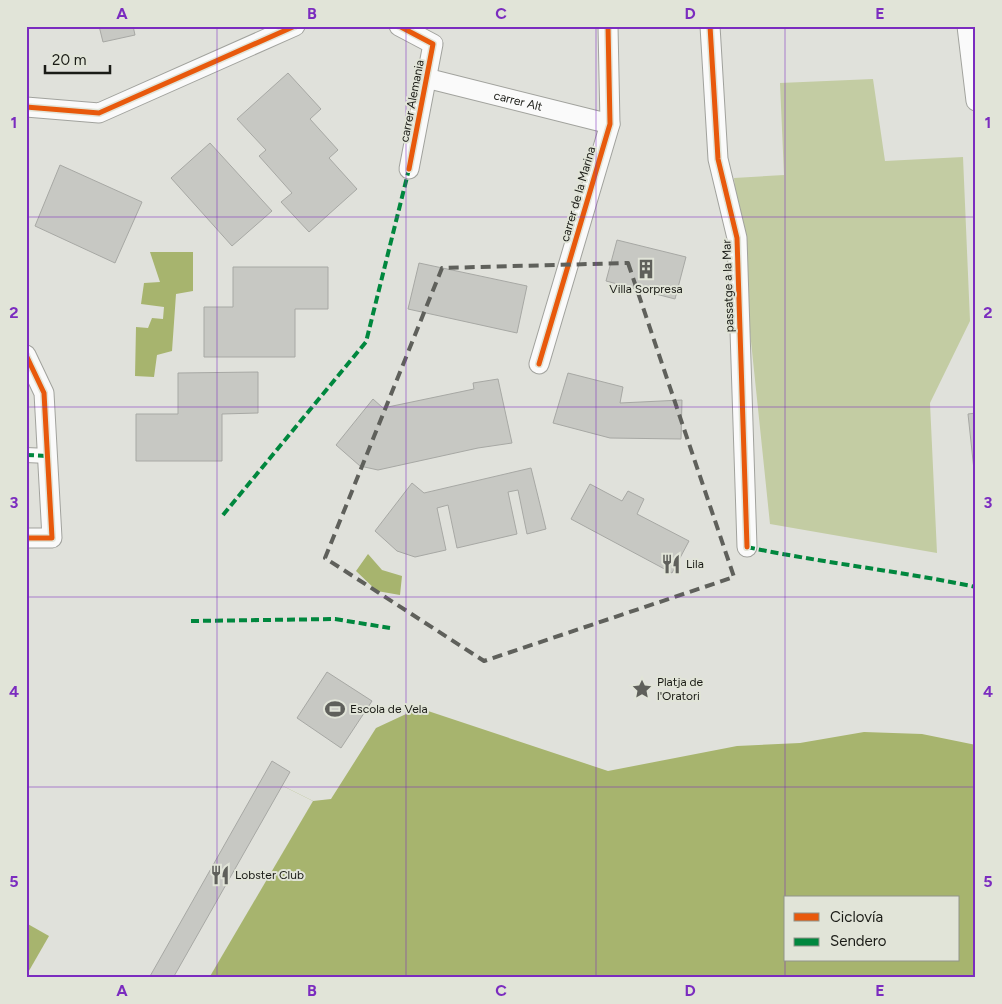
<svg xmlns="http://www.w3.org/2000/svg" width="1002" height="1004" font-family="Figtree,sans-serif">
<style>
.green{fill:#c3cca3}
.water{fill:#a7b46e;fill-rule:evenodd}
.pier{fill:#e0e1db}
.building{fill:#c7c8c3;stroke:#a7a8a4}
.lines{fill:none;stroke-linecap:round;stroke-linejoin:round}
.pedestrian-casing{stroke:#a1a29d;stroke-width:16}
.minor-casing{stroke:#a1a29d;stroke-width:21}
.pedestrian{stroke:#fafafa;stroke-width:14}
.minor{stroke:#fafafa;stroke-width:19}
.quiet{stroke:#00873e;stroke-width:4;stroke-dasharray:8 4;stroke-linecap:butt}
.cycleway-casing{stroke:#e1e4d8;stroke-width:8}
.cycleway{stroke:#e8590c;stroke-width:5}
.marked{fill:none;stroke:#5f605b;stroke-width:4;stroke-dasharray:10 6;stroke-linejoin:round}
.grid{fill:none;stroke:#7b2cbf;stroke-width:1;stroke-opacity:0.55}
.labels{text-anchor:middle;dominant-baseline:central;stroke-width:4;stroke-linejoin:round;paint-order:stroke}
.street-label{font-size:12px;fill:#1a1b16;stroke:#e1e4d8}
.poi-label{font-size:12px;fill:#1a1b16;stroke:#e1e4d8;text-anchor:start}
.neatline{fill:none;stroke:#7b2cbf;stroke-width:2}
.grid-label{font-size:16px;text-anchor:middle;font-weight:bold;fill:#7b2cbf}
</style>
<rect width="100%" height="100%" fill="#e0e1db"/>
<!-- green -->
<path class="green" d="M873,79l12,82 78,-4 7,164 -40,82 7,150 -167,-29 -36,-346 50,-3 -4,-92z"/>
<!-- water -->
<g class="water">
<path d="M150,252h43v39l-17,3 -4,57 -15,4 -3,22 -19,-1 1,-49 12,1 4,-10 11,1 1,-12 -23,-3 3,-21 16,-1z"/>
<path d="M368,554l14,16 20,6 -2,19 -23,-4 -21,-20z"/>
<path d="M419,708l189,63 129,-25 63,-3 64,-11 58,2 54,11v233h-805l106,-195 36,18 18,-2 45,-71zM786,898h172v62h-172z"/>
<path d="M26,923l23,13 -23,40z"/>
</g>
<!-- pier -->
<path class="pier" d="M277,783l36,18 -104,177h-38z"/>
<!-- building -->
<g class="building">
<path d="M99,26h34l2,9 -32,7z"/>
<path d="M288,73l33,36 -11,10 28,31 -9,8 28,31 -48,43 -28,-30 11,-9 -33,-37 7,-6 -29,-31z"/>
<path d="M210,143l62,68 -40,35 -61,-68z"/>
<path d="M60,165l82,37 -27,61 -80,-37z"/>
<path d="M617,240l69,17 -11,42 -69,-18z"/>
<path d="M419,263l108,23 -10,47 -109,-24z"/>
<path d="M233,267h95v42h-33v48h-91v-50h29z"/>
<path d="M258,372v41l-36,1v47h-86v-47h42v-41z"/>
<path d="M568,373l55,14 -3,16 62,-3 -1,39 -71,-1 -57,-15z"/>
<path d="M498,379l14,64 -34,5 -100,22 -18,-4 -24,-21 37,-46 10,9 91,-19 -1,-6z"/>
<path d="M976,413v57h-2l-6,-56z"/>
<path d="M531,468l15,61 -19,5 -9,-44 -10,2 9,42 -60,14 -9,-43 -11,3 9,42 -31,7 -18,-6 -22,-20 37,-48 12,10z"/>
<path d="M590,484l32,17 6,-10 16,8 -7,15 52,27 -17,32 -101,-54z"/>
<path d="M327,672l45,29 -31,47 -44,-30z"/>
<path d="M272,761l18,11 -117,206h-24z"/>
</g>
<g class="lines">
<defs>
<path id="pedestrian" d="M26,455l22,1"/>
<g id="minor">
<path d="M399,26l34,18 -24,125"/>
<path d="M710,26l8,133 19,79 10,309"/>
<path d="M967,26l9,75"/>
<path id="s1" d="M426,78l184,46"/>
<path d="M26,107l73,6 196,-87"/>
<path d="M26,355l18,38 8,145h-26"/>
<path d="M539,364l71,-240 -2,-98"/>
</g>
</defs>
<!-- pedestrian casing -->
<use href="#pedestrian" class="pedestrian-casing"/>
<!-- minor casing -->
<use href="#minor" class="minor-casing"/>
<!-- pedestrian -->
<use href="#pedestrian" class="pedestrian"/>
<!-- minor -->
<use href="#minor" class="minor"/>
<!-- quiet -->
<g class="quiet">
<path d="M26,455l22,1"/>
<path d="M223,515l143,-173 43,-173"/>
<path d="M747,547c76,16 153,24 229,40"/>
<path d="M191,621l144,-2 55,9"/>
</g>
<defs>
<g id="cycleway">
<path d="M399,26l34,18 -24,125"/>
<path d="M710,26l8,133 19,79 10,309"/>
<path d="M26,107l73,6 196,-87"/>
<path d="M26,355l18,38 8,145h-26"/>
<path d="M539,364l71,-240 -2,-98"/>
</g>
</defs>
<!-- cycleway casing -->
<use href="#cycleway" class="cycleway-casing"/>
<!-- cycleway -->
<use href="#cycleway" class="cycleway"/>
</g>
<!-- marked area -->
<path class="marked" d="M628,263l106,314 -250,84 -159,-103 117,-290z"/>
<!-- grid -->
<path class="grid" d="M217,26v952M406,26v952M596,26v952M785,26v952M26,217h950M26,407h950M26,597h950M26,787h950"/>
<!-- icons -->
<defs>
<symbol id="building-bare" viewBox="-9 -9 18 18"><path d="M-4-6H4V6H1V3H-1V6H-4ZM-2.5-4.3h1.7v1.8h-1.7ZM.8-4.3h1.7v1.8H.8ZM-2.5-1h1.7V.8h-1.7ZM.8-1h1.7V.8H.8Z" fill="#5f605b" stroke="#e1e4d8" stroke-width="2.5" paint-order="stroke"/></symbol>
<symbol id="restaurant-bare" viewBox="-9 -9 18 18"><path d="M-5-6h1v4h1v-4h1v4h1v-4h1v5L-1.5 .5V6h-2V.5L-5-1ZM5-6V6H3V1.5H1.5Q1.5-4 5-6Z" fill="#5f605b" stroke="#e1e4d8" stroke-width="2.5" paint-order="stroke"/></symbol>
<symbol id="sight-bare" viewBox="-9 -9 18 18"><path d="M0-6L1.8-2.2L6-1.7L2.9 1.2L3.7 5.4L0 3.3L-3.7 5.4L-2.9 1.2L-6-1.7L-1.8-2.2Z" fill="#5f605b" stroke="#e1e4d8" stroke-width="2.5" paint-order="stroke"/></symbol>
<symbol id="stadium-bare" viewBox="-9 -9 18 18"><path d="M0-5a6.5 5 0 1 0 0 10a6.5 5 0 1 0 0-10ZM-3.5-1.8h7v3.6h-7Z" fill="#5f605b" stroke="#e1e4d8" stroke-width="2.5" paint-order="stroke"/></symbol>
</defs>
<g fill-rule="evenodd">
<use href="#building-bare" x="632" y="255" width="28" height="28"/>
<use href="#restaurant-bare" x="657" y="550" width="28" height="28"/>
<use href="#sight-bare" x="628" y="675" width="28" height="28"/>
<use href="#stadium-bare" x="321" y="695" width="28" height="28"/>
<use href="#restaurant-bare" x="206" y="861" width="28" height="28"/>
</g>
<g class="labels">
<!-- street labels -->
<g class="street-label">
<text transform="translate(412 101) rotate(-79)">carrer Alemania</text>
<text stroke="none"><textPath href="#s1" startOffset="95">carrer Alt</textPath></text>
<text transform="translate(578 194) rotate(-74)">carrer de la Marina</text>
<text transform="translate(728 286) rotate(-92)">passatge a la Mar</text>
</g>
<!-- poi labels -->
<g class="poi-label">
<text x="646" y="289" text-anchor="middle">Villa Sorpresa</text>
<text x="686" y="564">Lila</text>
<text x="657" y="682">Platja de<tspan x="657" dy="14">l'Oratori</tspan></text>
<text x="350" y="709">Escola de Vela</text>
<text x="235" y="875">Lobster Club</text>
</g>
</g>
<!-- border -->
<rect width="1002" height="1004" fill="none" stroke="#e1e4d8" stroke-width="55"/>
<!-- legend -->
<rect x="784" y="896" width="175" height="65" fill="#e1e4d8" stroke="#91948a"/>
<rect x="794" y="913" width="25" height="8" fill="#e8590c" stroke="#91948a"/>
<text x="830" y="922" font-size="15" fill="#1a1b16">Ciclovía</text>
<rect x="794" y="938" width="25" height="8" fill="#00873e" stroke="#91948a"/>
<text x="830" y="946" font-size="15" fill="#1a1b16">Sendero</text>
<!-- scale -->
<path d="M45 65v8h65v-8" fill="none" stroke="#1a1b16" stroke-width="2.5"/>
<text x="52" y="65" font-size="15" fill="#1a1b16" stroke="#e1e4d8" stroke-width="4" paint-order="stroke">20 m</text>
<rect x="28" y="28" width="946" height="948" class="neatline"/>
<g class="grid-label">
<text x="122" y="19">A</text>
<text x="312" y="19">B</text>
<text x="501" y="19">C</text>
<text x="690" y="19">D</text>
<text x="880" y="19">E</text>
<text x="14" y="128">1</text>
<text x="988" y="128">1</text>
<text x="14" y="318">2</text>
<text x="988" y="318">2</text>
<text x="14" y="508">3</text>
<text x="988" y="508">3</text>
<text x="14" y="697">4</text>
<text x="988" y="697">4</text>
<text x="14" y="887">5</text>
<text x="988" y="887">5</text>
<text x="122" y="996">A</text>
<text x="312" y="996">B</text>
<text x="501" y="996">C</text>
<text x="690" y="996">D</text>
<text x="880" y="996">E</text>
</g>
</svg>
